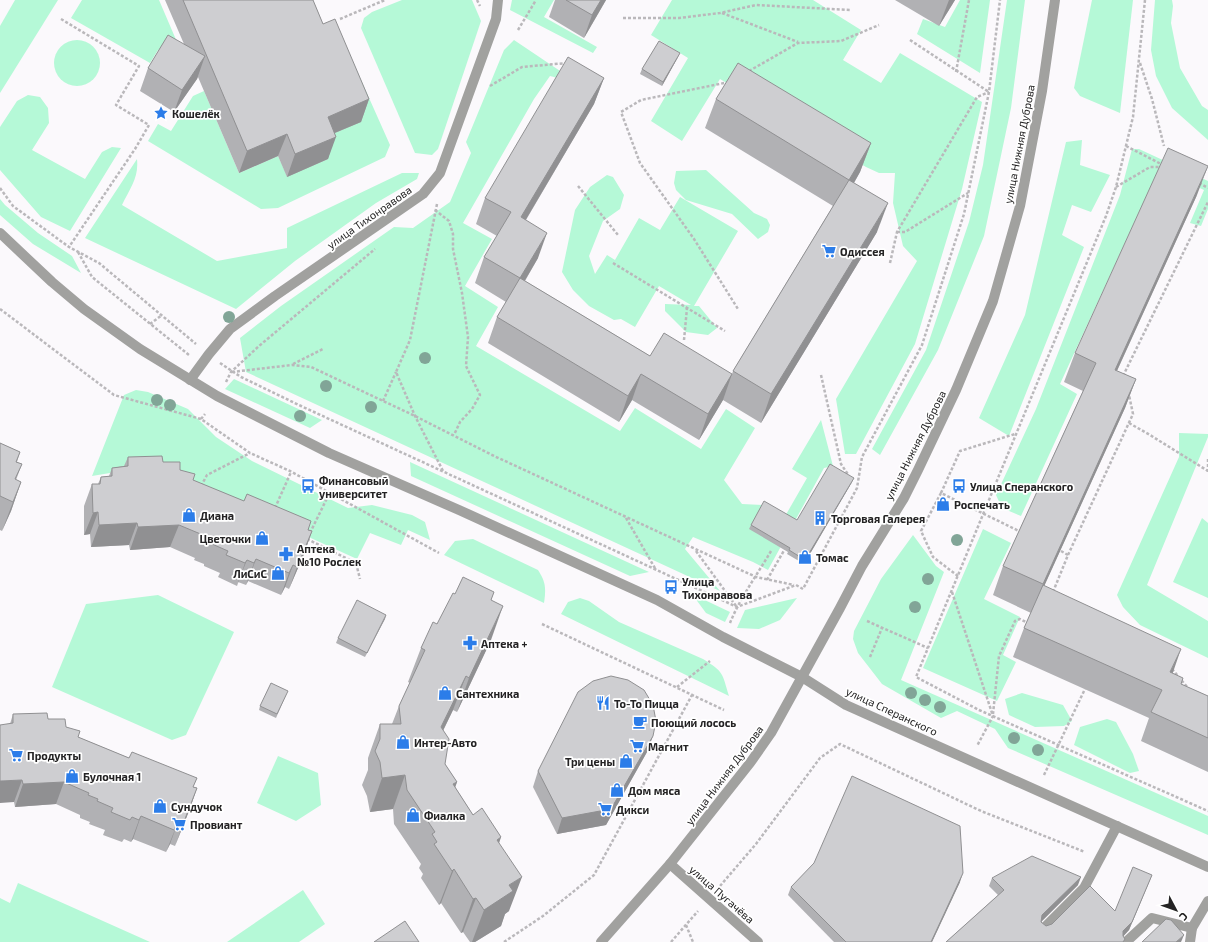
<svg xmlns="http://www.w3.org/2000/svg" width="1208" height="942" font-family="'Exo 2',sans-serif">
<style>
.green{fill:#b5f9d7}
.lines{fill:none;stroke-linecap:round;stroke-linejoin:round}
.path{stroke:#bab8bb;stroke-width:2.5;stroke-dasharray:3 2;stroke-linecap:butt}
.service{stroke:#a1a19f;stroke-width:10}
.minor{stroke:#a1a19f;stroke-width:10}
.tertiary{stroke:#a1a19f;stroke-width:10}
.tree{fill:#81a597}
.wall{fill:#b1b1b4}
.shaded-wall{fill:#909092}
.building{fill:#ceced1;stroke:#909092}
.labels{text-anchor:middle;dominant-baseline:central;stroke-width:3.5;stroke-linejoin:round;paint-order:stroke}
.poi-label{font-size:11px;font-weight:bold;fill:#242324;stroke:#fff;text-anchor:start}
.street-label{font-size:11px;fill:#242324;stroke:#fff}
</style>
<rect width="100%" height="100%" fill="#fbf9fc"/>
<!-- green -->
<g class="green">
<path d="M15,0h43l-58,93v-67z"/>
<path d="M82,0h77l18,42 -19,8 -8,13 -79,-45z"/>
<path d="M402,0h70l9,21 -43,128 -6,6 -17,-2 -54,-125 3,-10 8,-6z"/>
<path d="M512,0h42l-10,17 53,30 -4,6 -83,-43z"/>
<path d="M672,0h141l48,30 -18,30 38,23 19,-30 82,49 -20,87 -47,155 -59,110h-11l-9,-55 81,-138 -14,-15 -10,-43 2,-30h-16l-13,-6 -146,-88 -38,62 -31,-20 37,-63 -37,-23z"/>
<path d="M960,0h30l-10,73 -63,-39 6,-15 22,8z"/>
<path d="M1007,0h18l-14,108 -27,128 -46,114 -58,105 -8,-6 54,-99 43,-128 14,-57z"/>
<path d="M1092,0h41l-13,113 -40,-17 -6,-8z"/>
<path d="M1155,0h17l1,6 -2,17 9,45 22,38 6,4v30l-36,-32 -16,-32 -5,-26z"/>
<path d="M341,35l49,110 -5,12 -107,51 -17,1 -113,-68 10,-17 13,7 22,-35 11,-5 35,82 39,-17 9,20 41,-17z"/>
<path d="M514,40l64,43 -28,-7 -16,23 -71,124 29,16 -27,47 33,21 -22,39 144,85 15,-23 66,41 25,-40 29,19 -31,52 18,24 21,1 21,13 23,-40 -15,-9 29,-49 12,46 -9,2 -56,102 -15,-8 -60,-25 -8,12 35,42 -474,-219 -6,-34 41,-32 113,-79 19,1 37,-26 21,-49 -5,-11 38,-92z"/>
<circle cx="77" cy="63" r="23"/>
<path d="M28,95l12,2 8,11 1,15 -17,27 53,29 17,-27 10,-5 9,1 -51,83 -29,-14 -41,-47v-43l17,-26z"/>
<path d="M1082,140l-2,25 30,10 -19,37 -19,-7 -10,30 22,12 -75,189 -30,-18 46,-103 41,-173z"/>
<path d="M1132,149h7l69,32v28l-7,17 -11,-3 14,-33 -45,-21 -99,215 17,10 -56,122 -19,-8 -6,-13 40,-86 84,-214z"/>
<path d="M137,159c2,19 -7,29 -15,46l95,56 70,-13v-20l115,-55h17l-2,6 -41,24 -81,58 -59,48 -151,-71z"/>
<path d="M706,170l48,43 13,6 3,6 -2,7 -10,7 -26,-25 -46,-14 -10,-10 -2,-7 2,-12z"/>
<path d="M607,175l6,2 11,18 -4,14 -17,12 -14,35 6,18 12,-19 8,5 24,-42 21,12 20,-33 58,34 -44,75h5l18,22 -9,7 -22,-3 -21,-21v-7l26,1 -32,-19 -24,41 -14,-8 -7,1 -25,-14 -16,-16 -11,-18 13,-62 15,-23z"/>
<path d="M0,199l5,6 33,28 34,23 9,17 -48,-29 -33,-29z"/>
<path d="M234,379l88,41 -12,8 -85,-39z"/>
<path d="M136,390l12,2 40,17 28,28 36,24 96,47 24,-3 40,10 13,7 5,18 -22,-10 -7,15 -31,-12 -13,26 -205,-93 -60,10 32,-81z"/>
<path d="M1179,433l29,1v3l-61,148 61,36v37l-68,-33 -17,-18 -6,-12 62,-138z"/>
<path d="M410,462l228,105 11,5 -19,4 -219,-100z"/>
<path d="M1202,518l6,5v75l-35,-16z"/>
<path d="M983,529l28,14 -27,56 36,18 -17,38 13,7 -19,39 -74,-33z"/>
<path d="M913,535l23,31 8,6 -43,108 307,136v19l-200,-87 -13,-19 -38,-18 -16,7 -59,-34 -24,-31 -5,-14 1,-8 27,-52z"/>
<path d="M473,539l65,31c8,12 8,19 6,33l-100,-48 11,-14z"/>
<path d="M692,594l38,18 -5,10 -19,-9z"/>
<path d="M158,595l76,37 -48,103 -14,5 -120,-53 34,-83z"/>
<path d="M580,598l9,3 30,21 84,37c21,13 19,14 26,37l-168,-82 7,-12z"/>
<path d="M797,598l-17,22 -21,9 -22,-1 8,-18z"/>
<path d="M1022,693l41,12 9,16 -8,5 -29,1 -26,-12 -4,-16z"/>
<path d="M1107,719l9,3 17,32 6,17 -9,2 -56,-28 6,-18z"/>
<path d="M278,756l40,17 3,32 -25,16 -39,-18z"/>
<path d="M18,883l132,59h-150v-44l10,5z"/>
<path d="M303,890l22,34 -26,18h-72z"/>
</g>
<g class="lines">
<!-- path -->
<g class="path">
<path d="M477,0l3,6"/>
<path d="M1145,0l-12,117 -17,70 -10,29 -190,461 63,33 229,101"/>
<path d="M722,13l76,29"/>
<path d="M623,18h56l41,-5 36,-8 95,5"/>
<path d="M61,19l78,47 -23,39 33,20 -14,24 -66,98"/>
<path d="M340,19l45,-19"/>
<path d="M518,30l18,-30"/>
<path d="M910,40l79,52"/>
<path d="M1140,63l12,36 12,47"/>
<path d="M749,71l49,-28 43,-2 38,-16"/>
<path d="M956,72l13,-72"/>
<path d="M729,82l-88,18 -20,12 19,51 54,76 44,70"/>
<path d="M490,86l32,-19 45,-4"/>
<path d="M1126,146l37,19"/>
<path d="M1199,183l9,5"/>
<path d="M578,186l40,49"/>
<path d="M1116,187l34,-20h12"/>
<path d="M0,188l13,18 56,41 30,16 97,81"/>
<path d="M437,204l-27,136 -14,32 19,44 28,55"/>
<path d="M435,210l14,11 4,13v15l9,44 6,44 -2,29 14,29 -8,14 -12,13 -6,13"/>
<path d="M897,232h8l63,-39"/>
<path d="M78,252l14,25 97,78"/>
<path d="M613,263l112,68"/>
<path d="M890,263l7,-31 80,-135 12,-5"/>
<path d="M0,309l114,86 87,24 49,34 40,18 149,82"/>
<path d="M150,324l12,-9"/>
<path d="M684,340l3,-32"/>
<path d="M220,363l21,14 60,29 436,201 59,-22 7,4 54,-101 5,-31 60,-112 42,-131 25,-122 11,-92"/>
<path d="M293,364l30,-15"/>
<path d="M232,372l60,-7 19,2 104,49 77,39 264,122 38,8"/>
<path d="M821,375l20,89 8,12"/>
<path d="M1125,376l-1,-2 84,-172"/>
<path d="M226,382l5,-10 28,-26 116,-97"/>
<path d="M383,401l13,-29"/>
<path d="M201,419l4,-5"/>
<path d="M1129,423l21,12 58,36"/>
<path d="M1208,459v15"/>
<path d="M201,486l6,-11 43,-22"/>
<path d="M941,493l19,-42 55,-17"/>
<path d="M275,508l16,-36"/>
<path d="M626,518l30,52"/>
<path d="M310,533l20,-41"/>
<path d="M307,539l49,24 4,16"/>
<path d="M696,551l40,55"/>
<path d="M1061,551l7,4"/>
<path d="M958,576l-25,-19 -12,-26 20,-38 80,39"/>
<path d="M767,580l19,-33"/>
<path d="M952,592l41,124 -16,30"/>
<path d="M1053,592l15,-37 65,-141 -4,-19"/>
<path d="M867,621l61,27"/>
<path d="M730,623c10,-25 27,-48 41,-72"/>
<path d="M542,624l182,86"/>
<path d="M870,657l12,-29"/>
<path d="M1172,669l16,19"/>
<path d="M677,687l33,-26"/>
<path d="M993,714l6,-58 16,-35 5,-2 8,4"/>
<path d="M1044,775l41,-86"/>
<path d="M720,886l36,-42 64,-86 20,-14 141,67 104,41"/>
<path d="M686,925l7,17"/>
<path d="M504,942l39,-26 51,-41 98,-180"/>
<path d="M671,942l27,-31"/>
</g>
<!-- service -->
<g class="service">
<path d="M1044,928l40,-40 33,-62"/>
<path d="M1126,942l26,-24 40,10"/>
<path d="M1190,942l2,-14 16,-27"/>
</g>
<!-- minor -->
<g class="minor">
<path d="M190,380l19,-26 21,-25 45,-33 148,-102 17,-21 56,-154 2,-19"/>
<path d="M670,864l88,78"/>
</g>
<!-- tertiary -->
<g class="tertiary">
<path d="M0,233l52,49 32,27 56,40 77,47 112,57 130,57 198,90 66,37 79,40 44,28 362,162"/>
<path d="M601,942l69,-78 80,-101 21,-30 69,-125 22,-42 42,-68 14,-28 38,-80 37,-89 27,-95 22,-115 13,-91"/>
</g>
</g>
<!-- trees -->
<g class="tree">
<circle cx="229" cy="317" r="6"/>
<circle cx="425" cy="358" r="6"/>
<circle cx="326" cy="386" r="6"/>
<circle cx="157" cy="400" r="6"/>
<circle cx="170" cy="405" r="6"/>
<circle cx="371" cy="407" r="6"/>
<circle cx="300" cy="416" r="6"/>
<circle cx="957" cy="540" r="6"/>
<circle cx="928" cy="579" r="6"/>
<circle cx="915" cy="607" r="6"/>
<circle cx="911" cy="693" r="6"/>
<circle cx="925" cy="700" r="6"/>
<circle cx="940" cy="707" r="6"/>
<circle cx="1014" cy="738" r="6"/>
<circle cx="1038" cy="750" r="6"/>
</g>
<!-- wall -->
<g class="wall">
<path d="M165,0h148l10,24 46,75 -8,23 -26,11 -7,26 -41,18 -9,-21 -39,17 -41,-96 -1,2 -23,33 -34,-21 8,-23 36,-24z"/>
<path d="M555,0h51l-22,38 -35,-21z"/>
<path d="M895,0h60l-16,26z"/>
<path d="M678,57l-16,29 -22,-12 2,-5z"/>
<path d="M604,78l-10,26 -68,116 12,38 -13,23 125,75 82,18 1,-3 100,-165 -128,-78 11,-29 155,44 -11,29 -6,11 23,49 -116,191 -38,-23 -24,40 -67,-40 -13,22 -131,-79 9,-26 9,-15 -31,-19 9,-26 13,-21 -21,-12 9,-26z"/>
<path d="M1197,195l-80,176 19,8 -11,29 -81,178 128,87 9,11 27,12v76l-67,-31 8,-23 -136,-61 11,-29 7,-15 -38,-18 10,-29 80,-175 -19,-9 11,-29z"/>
<path d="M0,443l20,9 -3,10 5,2 -6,16 5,2 -10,29 -9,20 -2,-1z"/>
<path d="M128,457l35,5 17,8 13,10 119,51 -8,23 -15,35 -4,-2 -4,8 -33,-14 -2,4 -8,-3 -1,4 -19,-9 2,-4 -16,-7v-2l-10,-4 1,-2 -25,-11 -40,3 -1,-5 -38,2 -1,-13 -6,1v-29l8,-22h6l3,-7 8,-1 3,-8 12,-2z"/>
<path d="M852,482l-48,82 -17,-10 1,-2 -39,-23 2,-4 46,-5z"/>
<path d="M494,592l-3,8v40l-34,72 -4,-2 -10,21 2,33 12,18 -2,5 18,28 28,22 -2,6 10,68 -4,3 -4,12 -26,16h-5l-7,-10 -2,1 -20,-30 -2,2 -18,-27 2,-4 -4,-6 2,-4 -27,-40 -1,-15 -23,3 -3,-16 -5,-11 6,-15v-12l12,-34h12l7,-18 11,-23 -2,-1 13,-34 16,-24 18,-30z"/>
<path d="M386,615l-21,42 -29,-14 2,-5z"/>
<path d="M286,695l-10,23 -17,-8 1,-4z"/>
<path d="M13,714l35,5 18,8 12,10 51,21 68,20 -4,9 4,1 -8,23 -14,35 -5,-2 -4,8 -33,-13 -2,3 -7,-3 -2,3 -19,-7 2,-5 -16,-6 1,-2 -10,-4v-3l-24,-11 -41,3 -1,-5 -4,-78z"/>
<path d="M647,752l-41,73 -49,9 -24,-47 5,-16z"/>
<path d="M1152,875l-23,55 -6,6 -177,6 52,-47 -9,-9 3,-8 86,7 -37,37 5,4 69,-15z"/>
<path d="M960,882l-28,60h-98l-46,-47 3,-8z"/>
</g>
<!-- shaded-wall -->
<g class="shaded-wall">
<path d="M601,0h5l-22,38 8,-23z"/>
<path d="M949,0h6l-16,26z"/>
<path d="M680,53l-2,4 -16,29 1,-4z"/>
<path d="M205,56l-8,23 -23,33 8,-22z"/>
<path d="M604,78l-10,26 -82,139 9,-26z"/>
<path d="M369,99l-8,23 -41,17 8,-22z"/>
<path d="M287,134l-9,22 -39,17 8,-22z"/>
<path d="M336,137l-8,22 -41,18 8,-23z"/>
<path d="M871,143l-11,29 -21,37 10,-29z"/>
<path d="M1208,166l-11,29 -93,204 11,-29z"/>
<path d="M888,203l-11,29 -116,191 10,-29z"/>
<path d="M547,233l-9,25 -27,46 9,-26z"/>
<path d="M641,374l-9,26 -13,22 9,-26z"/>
<path d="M732,374l-9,26 -24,40 9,-26z"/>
<path d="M1136,379l-11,29 -93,205 11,-29z"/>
<path d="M854,478l-2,4 -48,82 1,-4z"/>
<path d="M21,482l-10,29 -9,20 11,-29z"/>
<path d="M98,512l-8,22 -6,1 9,-22z"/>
<path d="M137,523l-8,22 -38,2 8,-22z"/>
<path d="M179,525l-9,22 -40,3 8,-23z"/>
<path d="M312,531l-8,23 -15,35 8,-22z"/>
<path d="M256,559l-8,22 -2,4 8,-22z"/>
<path d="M247,560l-9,22 -1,4 8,-23z"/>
<path d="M293,565l-8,22 -4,8 8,-22z"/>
<path d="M503,606l-12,34 -34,72 12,-34z"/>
<path d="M386,615l-1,4 -20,38z"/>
<path d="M1181,649l-10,29 -1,-6z"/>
<path d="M466,676l-13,34 -25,51 13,-34z"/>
<path d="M653,736l-6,16 -41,73 -49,9 5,-16z"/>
<path d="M405,775l-12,34 -23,3 12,-34z"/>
<path d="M22,780l-8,22 -14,1v-22z"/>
<path d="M64,782l-8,22 -41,3 8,-23z"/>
<path d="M457,782l-12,34 8,-32z"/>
<path d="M197,788l-8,23 -14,35 8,-22z"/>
<path d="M141,816l-8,23 -2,3 8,-22z"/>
<path d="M178,822l-8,22 -4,8z"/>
<path d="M501,837l-12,34 8,-31z"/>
<path d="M454,869l-13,34 -2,2 13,-34z"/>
<path d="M963,873l-3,9 -28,60h-1z"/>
<path d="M1152,875l-23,55 -9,10 3,-9z"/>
<path d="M522,877l-13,34 -4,3 -4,12 -26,16h-3l12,-32 25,-25z"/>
<path d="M1081,877l-3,8 -39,39 3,-9z"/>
<path d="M476,898l-13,34 -2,1 12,-34z"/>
<path d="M1184,935l-3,7h-5z"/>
</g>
<!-- building -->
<g class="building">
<path d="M183,0h130l10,24 12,-5 34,80 -41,18 8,20 -41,17 -8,-20 -40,17z"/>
<path d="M566,0h35l-9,15z"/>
<path d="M168,35l37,21 -23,34 -34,-22z"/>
<path d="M659,41l21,12 -17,29 -21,-13z"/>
<path d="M568,57l36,21 -83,139 26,16 -27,45 130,78 14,-23 68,41 -24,40 -67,-40 -13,22 -131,-79 23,-39 -36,-21 27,-45 -26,-14z"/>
<path d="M738,63l133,80 -22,37 -133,-81z"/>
<path d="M1168,148l40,18 -93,204 21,9 -93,205 -40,-18 93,-203 -21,-10z"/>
<path d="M849,180l39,23 -117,191 -38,-23z"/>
<path d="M0,443l20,9 -4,10 6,2 -7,15 6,3 -8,20 -13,-6z"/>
<path d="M162,456l1,6h17v8l15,4 -2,6 51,21 3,-7 64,27 -3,9 4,1 -15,36 -4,-2 -4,8 -33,-14 -2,4 -7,-3 -2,3 -19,-8 2,-4 -16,-7 1,-2 -11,-4 1,-3 -24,-10 -41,2 -1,-4 -38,2 -1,-13 -5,1 -1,-29h8l1,-7 11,-1v-8l16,-2v-9z"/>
<path d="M830,464l24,14 -49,82 -16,-10 1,-2 -39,-23 13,-24 33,19z"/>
<path d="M463,577l31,15 -3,8 12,6 -34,72 -3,-2 -25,51 8,12 -4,25 12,18 -4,2 20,31 9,-7 19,29 -4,3 25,37 -13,8 4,6 -29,19 -8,-12 -3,1 -19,-30 -2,2 -18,-27 3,-2 -5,-8 3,-2 -28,-42 -2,-15 -23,3 -2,-16 -5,-11 5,-12v-15h21l-2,-18 26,-56 -4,-2 12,-26 4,2 16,-31 2,1z"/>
<path d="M1043,585l138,64 -11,23 13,6 -2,6 27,12v42l-57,-26 11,-22 -138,-62z"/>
<path d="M357,600l29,15 -19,38 -29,-15z"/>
<path d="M611,676l17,4 16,10 9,15 3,16 -3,15 -42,73 -49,9 -24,-47 40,-79 15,-11z"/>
<path d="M271,683l17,8 -11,23 -17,-8z"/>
<path d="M47,713l1,6h17l1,8 14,4 -2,6 51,21 3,-6 65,26 -4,9 4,1 -14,36 -5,-2 -4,8 -33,-14 -2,4 -7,-3 -2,3 -19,-8 2,-4 -16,-7 1,-2 -10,-4 1,-2 -25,-11 -41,2 -1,-4 -22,1v-56l13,-2v-9z"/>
<path d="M852,776l108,50 3,47 -32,69h-85l-55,-55 23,-24z"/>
<path d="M1032,856l49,21 -39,38 -1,7 5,4 6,-2 38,-38 25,25 18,-44 19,8 -20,47 -9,9v5l2,3 -2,3h-177l58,-52 -12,-12z"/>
<path d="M1166,919l5,1 13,15 -8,7h-34z"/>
<path d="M405,921l14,21h-45z"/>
</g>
<!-- icons -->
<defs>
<symbol id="sight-bare" viewBox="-9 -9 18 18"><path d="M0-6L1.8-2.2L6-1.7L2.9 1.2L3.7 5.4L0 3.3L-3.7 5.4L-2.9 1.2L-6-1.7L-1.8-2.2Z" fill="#2c7de9" stroke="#fff" stroke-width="2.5" paint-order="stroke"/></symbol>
<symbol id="supermarket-bare" viewBox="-9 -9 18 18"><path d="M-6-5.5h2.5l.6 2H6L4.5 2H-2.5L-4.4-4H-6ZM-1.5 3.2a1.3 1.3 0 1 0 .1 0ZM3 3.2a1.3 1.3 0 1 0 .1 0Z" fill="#2c7de9" stroke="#fff" stroke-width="2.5" paint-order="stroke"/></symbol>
<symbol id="bus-bare" viewBox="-9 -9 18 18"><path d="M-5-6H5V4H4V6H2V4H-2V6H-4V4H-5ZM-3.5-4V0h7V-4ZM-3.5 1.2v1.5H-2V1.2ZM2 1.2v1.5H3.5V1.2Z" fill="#2c7de9" stroke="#fff" stroke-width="2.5" paint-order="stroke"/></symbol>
<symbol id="shop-bare" viewBox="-9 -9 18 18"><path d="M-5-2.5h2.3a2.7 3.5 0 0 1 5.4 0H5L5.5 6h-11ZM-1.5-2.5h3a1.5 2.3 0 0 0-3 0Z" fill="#2c7de9" stroke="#fff" stroke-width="2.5" paint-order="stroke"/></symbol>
<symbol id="building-bare" viewBox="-9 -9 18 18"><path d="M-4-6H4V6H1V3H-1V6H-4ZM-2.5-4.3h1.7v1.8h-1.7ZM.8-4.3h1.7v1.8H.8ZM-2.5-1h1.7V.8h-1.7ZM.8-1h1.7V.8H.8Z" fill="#2c7de9" stroke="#fff" stroke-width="2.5" paint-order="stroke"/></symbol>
<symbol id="pharmacy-bare" viewBox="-9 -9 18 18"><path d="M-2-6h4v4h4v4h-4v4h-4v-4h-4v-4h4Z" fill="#2c7de9" stroke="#fff" stroke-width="2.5" paint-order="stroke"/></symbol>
<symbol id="restaurant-bare" viewBox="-9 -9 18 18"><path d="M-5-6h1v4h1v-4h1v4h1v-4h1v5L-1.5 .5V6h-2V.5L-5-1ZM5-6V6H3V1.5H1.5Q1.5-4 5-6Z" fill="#2c7de9" stroke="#fff" stroke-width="2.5" paint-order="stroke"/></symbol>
<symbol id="cafe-bare" viewBox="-9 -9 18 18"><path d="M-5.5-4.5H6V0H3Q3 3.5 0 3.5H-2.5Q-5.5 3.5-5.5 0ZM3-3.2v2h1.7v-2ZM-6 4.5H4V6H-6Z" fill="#2c7de9" stroke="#fff" stroke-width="2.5" paint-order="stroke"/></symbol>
</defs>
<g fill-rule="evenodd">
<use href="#sight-bare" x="151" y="103" width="20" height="20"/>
<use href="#supermarket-bare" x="819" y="241" width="20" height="20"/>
<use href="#bus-bare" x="298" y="476" width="20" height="20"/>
<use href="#bus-bare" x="949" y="476" width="20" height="20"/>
<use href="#shop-bare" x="933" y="494" width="20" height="20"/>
<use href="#shop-bare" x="179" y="505" width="20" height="20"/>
<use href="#building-bare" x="810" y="508" width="20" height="20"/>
<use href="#shop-bare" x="252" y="528" width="20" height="20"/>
<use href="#pharmacy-bare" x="276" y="544" width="20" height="20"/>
<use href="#shop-bare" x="795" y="547" width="20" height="20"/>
<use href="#shop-bare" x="268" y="563" width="20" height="20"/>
<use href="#bus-bare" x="661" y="577" width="20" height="20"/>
<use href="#pharmacy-bare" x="460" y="633" width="20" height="20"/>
<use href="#shop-bare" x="435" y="683" width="20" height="20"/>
<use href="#restaurant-bare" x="593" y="693" width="20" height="20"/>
<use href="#cafe-bare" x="630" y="712" width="20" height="20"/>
<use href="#shop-bare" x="393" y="732" width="20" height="20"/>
<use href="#supermarket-bare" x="627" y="736" width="20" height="20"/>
<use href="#supermarket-bare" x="6" y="745" width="20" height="20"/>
<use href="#shop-bare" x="616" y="751" width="20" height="20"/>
<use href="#shop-bare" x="62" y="766" width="20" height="20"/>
<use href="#shop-bare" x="607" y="780" width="20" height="20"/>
<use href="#shop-bare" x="150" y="796" width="20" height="20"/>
<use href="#supermarket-bare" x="595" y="799" width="20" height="20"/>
<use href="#shop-bare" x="403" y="805" width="20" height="20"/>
<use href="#supermarket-bare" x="169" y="814" width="20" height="20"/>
</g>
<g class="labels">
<!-- poi labels -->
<g class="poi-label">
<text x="172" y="113">Кошелёк</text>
<text x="840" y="251">Одиссея</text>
<text x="319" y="480">Финансовый<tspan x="319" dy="13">университет</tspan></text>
<text x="970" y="486">Улица Сперанского</text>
<text x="954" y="504">Роспечать</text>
<text x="200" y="515">Диана</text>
<text x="831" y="518">Торговая Галерея</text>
<text x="251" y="538" text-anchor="end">Цветочки</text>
<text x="297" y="548">Аптека<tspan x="297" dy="13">№10 Рослек</tspan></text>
<text x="816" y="557">Томас</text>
<text x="267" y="573" text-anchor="end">ЛиСиС</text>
<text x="682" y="581">Улица<tspan x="682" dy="13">Тихонравова</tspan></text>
<text x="481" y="643">Аптека +</text>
<text x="456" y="693">Сантехника</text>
<text x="614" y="703">То-То Пицца</text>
<text x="651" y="722">Поющий лосось</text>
<text x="414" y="742">Интер-Авто</text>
<text x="648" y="746">Магнит</text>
<text x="27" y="755">Продукты</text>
<text x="615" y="761" text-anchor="end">Три цены</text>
<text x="83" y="776">Булочная 1</text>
<text x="628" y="790">Дом мяса</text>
<text x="171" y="806">Сундучок</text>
<text x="616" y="809">Дикси</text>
<text x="424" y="815">Фиалка</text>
<text x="190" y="824">Провиант</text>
</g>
<!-- street labels -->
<g class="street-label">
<text transform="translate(1019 144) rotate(-79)">улица Нижняя Дуброва</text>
<text transform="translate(369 217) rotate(-35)">улица Тихонравова</text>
<text transform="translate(915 445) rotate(-63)">улица Нижняя Дуброва</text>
<text transform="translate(892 711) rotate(25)">улица Сперанского</text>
<text transform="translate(724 775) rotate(-53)">улица Нижняя Дуброва</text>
<text transform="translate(722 894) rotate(41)">улица Пугачёва</text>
</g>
</g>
<!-- north arrow -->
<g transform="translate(1176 910) rotate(131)" stroke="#ffffff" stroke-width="3" paint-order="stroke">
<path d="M0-3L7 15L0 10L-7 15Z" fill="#242324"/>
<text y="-6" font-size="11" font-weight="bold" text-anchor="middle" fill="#242324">С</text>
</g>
</svg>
